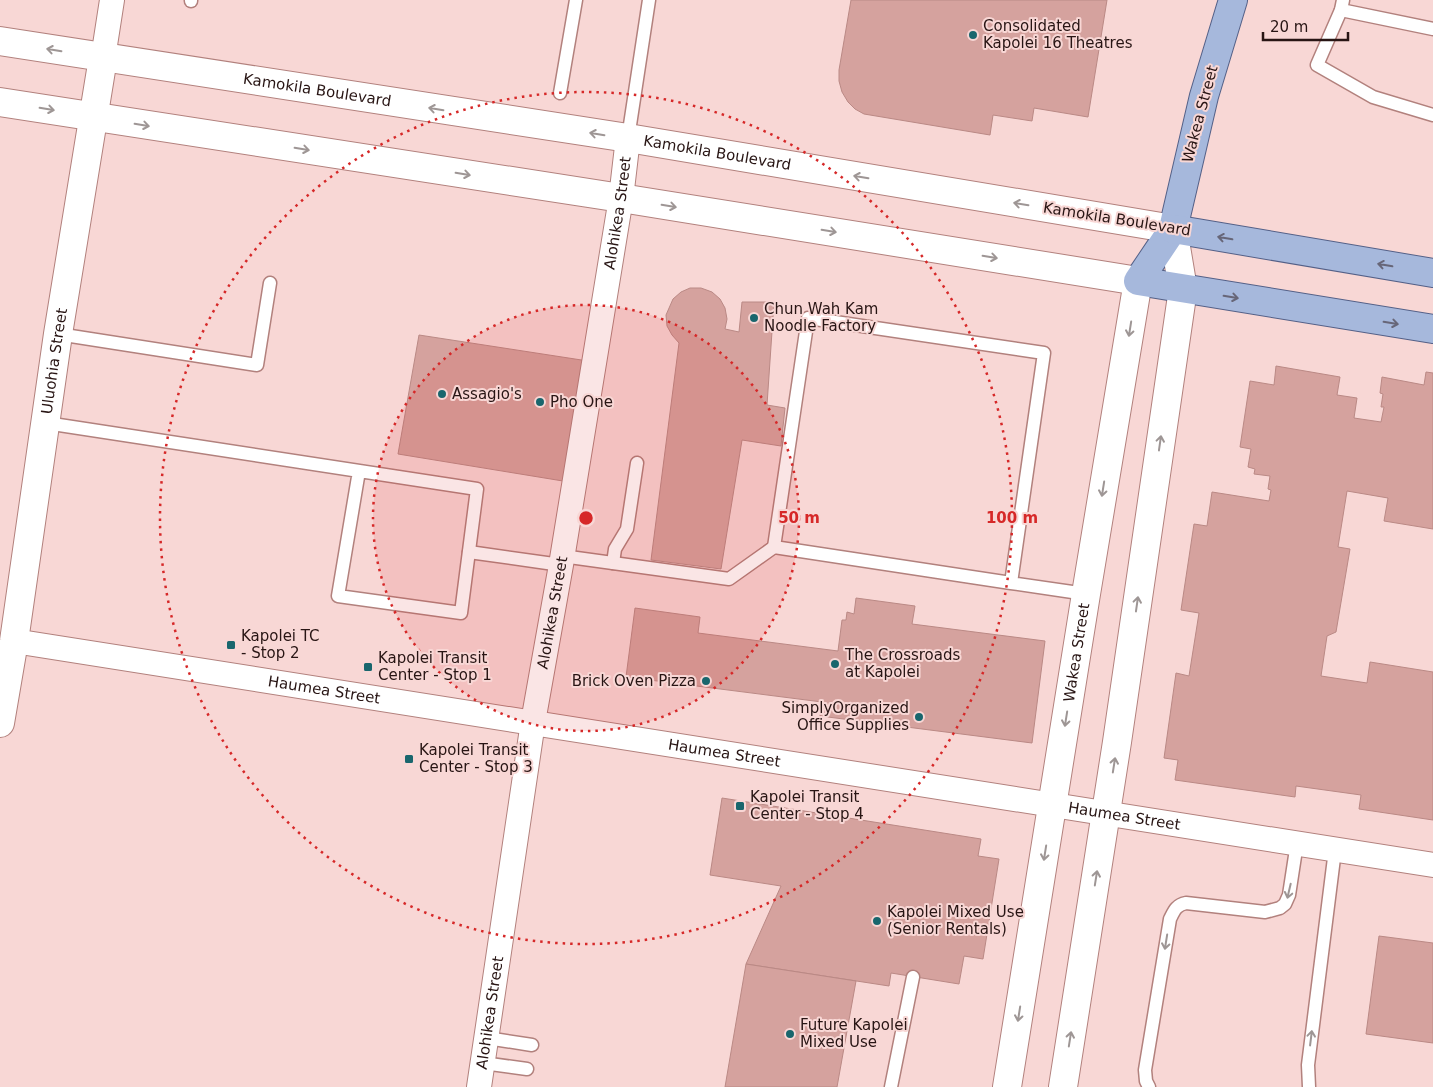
<svg xmlns="http://www.w3.org/2000/svg" width="1433" height="1087" font-family="'DejaVu Sans',sans-serif">
<style>
.building{fill:#d5a29e;stroke:#ba8985}
.lines{fill:none;stroke-linecap:round;stroke-linejoin:round}
.service-casing{stroke:#b2817d;stroke-width:15}
.minor-casing{stroke:#b2817d;stroke-width:26}
.tertiary-casing{stroke:#b2817d;stroke-width:30}
.secondary-casing{stroke:#b2817d;stroke-width:30}
.primary-casing{stroke:#546087;stroke-width:30}
.service{stroke:#fff;stroke-width:12}
.minor{stroke:#fff;stroke-width:24}
.tertiary{stroke:#fff;stroke-width:28}
.secondary{stroke:#fff;stroke-width:28}
.primary{stroke:#a6b8dc;stroke-width:28}
.oneway{stroke:#9e9695}
.oneway2{stroke:#676678}
.ring{fill:none;stroke:#d62828;stroke-width:2.5;stroke-dasharray:2.5 5}
.poi-dot{fill:#19666d;stroke:#f8d7d5;stroke-width:2}
.labels{text-anchor:middle;dominant-baseline:central;stroke-width:4;stroke-linejoin:round;paint-order:stroke}
.poi-label{font-size:15px;fill:#281514;stroke:#f8d7d5;text-anchor:start}
.street-label{font-size:15px;fill:#281514;stroke:#f8d7d5}
.centre{fill:#d62828;stroke:#f8d7d5;stroke-width:2.5}
.ring-label{font-size:15px;text-anchor:middle;font-weight:bold;fill:#d62828;stroke:#f8d7d5;stroke-width:4;stroke-linejoin:round;paint-order:stroke}
</style>
<rect width="100%" height="100%" fill="#f8d7d5"/>
<!-- building -->
<g class="building">
<path d="M851,0h256l-19,117 -54,-9 -2,13 -39,-6 -3,20 -126,-21 -9,-5 -7,-7 -6,-10 -3,-11v-11z"/>
<path d="M690,288h11l11,4 8,7 5,9 2,11 -2,10 14,3 3,-30h32l-7,103 18,3 -4,38 -39,-6 -21,129 -70,-9 28,-217 -7,-8 -5,-9 -1,-11 7,-16 8,-7z"/>
<path d="M419,335l169,26 -19,121 -171,-28z"/>
<path d="M1276,366l64,11 -3,18 20,3 -3,20 27,4 3,-15h-3l2,-13 -3,-1 2,-16 42,8 2,-13 7,1v156l-49,-8 4,-23 -41,-7 -9,56 12,2 -14,83 -9,4 -6,40 46,7 3,-21 63,10v148l-74,-11 2,-14 -65,-9 -1,11 -120,-17 3,-20 -14,-2 12,-85 13,3 10,-63 -18,-3 13,-86 13,2 5,-34 57,9 2,-11 -3,-1 2,-13 -16,-2 1,-5 -7,-2 3,-18 -11,-2 10,-66 24,4z"/>
<path d="M856,598l59,8 -3,18 133,17 -13,102 -212,-27 2,-14 -196,-25 9,-69 65,9 -2,16 140,18 4,-31h4l1,-8 7,2z"/>
<path d="M722,798l259,41 -3,17 21,3 -16,100 -19,-3 -5,28 -68,-11 -2,13 -143,-22 35,-78 -71,-11z"/>
<path d="M1379,936l54,7v100l-67,-9z"/>
<path d="M746,964l110,17 -19,106h-112z"/>
</g>
<g class="lines">
<defs>
<g id="service">
<path d="M1343,0l-2,10 -24,55 56,32 60,18"/>
<path d="M191,1v-1"/>
<path d="M1341,10l92,19"/>
<path d="M560,93l16,-93"/>
<path d="M628,138l21,-138"/>
<path d="M58,334l199,31 13,-82"/>
<path d="M46,423l431,66 -16,124 -123,-17 21,-125"/>
<path d="M469,552l92,13"/>
<path d="M562,556l167,23 45,-32"/>
<path d="M613,563l2,-14 12,-20 10,-66"/>
<path d="M1011,583l-237,-36 34,-229 236,35 -33,230 75,11"/>
<path d="M487,1038l45,7"/>
<path d="M483,1063l44,6"/>
<path d="M891,1087l22,-110"/>
<path d="M1149,1087l-3,-6 -1,-11 25,-151c4,-8 6,-14 16,-16l79,9 15,-4 5,-4 4,-9 8,-52"/>
<path d="M1309,1087l-1,-22 27,-215"/>
</g>
<g id="minor">
<path d="M103,58l9,-58"/>
<path id="s1" d="M14,641l1419,224"/>
<path id="s2" d="M479,1087l54,-365 28,-157 60,-367 7,-60"/>
</g>
<g id="tertiary">
<path id="s3" d="M0,723l14,-82 44,-307 45,-276"/>
<path id="s4" d="M1007,1087l79,-493 52,-313"/>
<path d="M1063,1087l54,-345 66,-453"/>
</g>
<g id="secondary">
<path id="s5" d="M0,41l628,97 545,91 10,60"/>
<path d="M0,102l621,96 517,83"/>
</g>
<g id="primary">
<path d="M1233,0l-29,96 -31,133 -35,52 295,48"/>
<path d="M1173,229l260,44"/>
</g>
</defs>
<!-- service casing -->
<use href="#service" class="service-casing"/>
<!-- minor casing -->
<use href="#minor" class="minor-casing"/>
<!-- tertiary casing -->
<use href="#tertiary" class="tertiary-casing"/>
<!-- secondary casing -->
<use href="#secondary" class="secondary-casing"/>
<!-- primary casing -->
<use href="#primary" class="primary-casing"/>
<!-- service -->
<use href="#service" class="service"/>
<!-- minor -->
<use href="#minor" class="minor"/>
<!-- tertiary -->
<use href="#tertiary" class="tertiary"/>
<!-- secondary -->
<use href="#secondary" class="secondary"/>
<!-- primary -->
<use href="#primary" class="primary"/>
</g>
<!-- one-way arrows -->
<defs><path id="oneway-shaft" d="M-6 0H5M1.5-3L5.5 0L1.5 3" fill="none" stroke-width="1.6" stroke-linecap="round" stroke-linejoin="round" transform="scale(1.25)"/></defs>
<g class="oneway">
<use href="#oneway-shaft" transform="translate(54 50) rotate(-171)"/>
<use href="#oneway-shaft" transform="translate(47 109) rotate(9)"/>
<use href="#oneway-shaft" transform="translate(436 109) rotate(-171)"/>
<use href="#oneway-shaft" transform="translate(142 125) rotate(9)"/>
<use href="#oneway-shaft" transform="translate(597 134) rotate(-171)"/>
<use href="#oneway-shaft" transform="translate(302 149) rotate(9)"/>
<use href="#oneway-shaft" transform="translate(463 174) rotate(9)"/>
<use href="#oneway-shaft" transform="translate(861 177) rotate(-171)"/>
<use href="#oneway-shaft" transform="translate(1021 204) rotate(-171)"/>
<use href="#oneway-shaft" transform="translate(669 206) rotate(9)"/>
<use href="#oneway-shaft" transform="translate(829 231) rotate(9)"/>
<use href="#oneway-shaft" transform="translate(990 257) rotate(9)"/>
<use href="#oneway-shaft" transform="translate(1130 329) rotate(99)"/>
<use href="#oneway-shaft" transform="translate(1160 443) rotate(-82)"/>
<use href="#oneway-shaft" transform="translate(1103 489) rotate(99)"/>
<use href="#oneway-shaft" transform="translate(1137 604) rotate(-82)"/>
<use href="#oneway-shaft" transform="translate(1066 719) rotate(99)"/>
<use href="#oneway-shaft" transform="translate(1114 765) rotate(-81)"/>
<use href="#oneway-shaft" transform="translate(1045 853) rotate(99)"/>
<use href="#oneway-shaft" transform="translate(1096 878) rotate(-81)"/>
<use href="#oneway-shaft" transform="translate(1289 891) rotate(103)"/>
<use href="#oneway-shaft" transform="translate(1166 942) rotate(99)"/>
<use href="#oneway-shaft" transform="translate(1019 1014) rotate(99)"/>
<use href="#oneway-shaft" transform="translate(1311 1038) rotate(-83)"/>
<use href="#oneway-shaft" transform="translate(1070 1039) rotate(-81)"/>
</g>
<g class="oneway2">
<use href="#oneway-shaft" transform="translate(1225 238) rotate(-170)"/>
<use href="#oneway-shaft" transform="translate(1385 265) rotate(-170)"/>
<use href="#oneway-shaft" transform="translate(1231 297) rotate(9)"/>
<use href="#oneway-shaft" transform="translate(1391 323) rotate(9)"/>
</g>
<!-- distance rings -->
<circle cx="586" cy="518" r="213" fill="#d62828" fill-opacity=".12"/>
<g class="ring">
<circle cx="586" cy="518" r="213"/>
<circle cx="586" cy="518" r="426"/>
</g>
<!-- markers -->
<g class="poi-dot">
<circle cx="973" cy="35" r="5"/>
<circle cx="754" cy="318" r="5"/>
<circle cx="442" cy="394" r="5"/>
<circle cx="540" cy="402" r="5"/>
<rect x="226" y="640" width="10" height="10" rx="2.5"/>
<circle cx="835" cy="664" r="5"/>
<rect x="363" y="662" width="10" height="10" rx="2.5"/>
<circle cx="706" cy="681" r="5"/>
<circle cx="919" cy="717" r="5"/>
<rect x="404" y="754" width="10" height="10" rx="2.5"/>
<rect x="735" y="801" width="10" height="10" rx="2.5"/>
<circle cx="877" cy="921" r="5"/>
<circle cx="790" cy="1034" r="5"/>
</g>
<g class="labels">
<!-- poi labels -->
<g class="poi-label">
<text x="983" y="26">Consolidated<tspan x="983" dy="17">Kapolei 16 Theatres</tspan></text>
<text x="764" y="309">Chun Wah Kam<tspan x="764" dy="17">Noodle Factory</tspan></text>
<text x="452" y="394">Assagio's</text>
<text x="550" y="402">Pho One</text>
<text x="241" y="636">Kapolei TC<tspan x="241" dy="17">- Stop 2</tspan></text>
<text x="845" y="655">The Crossroads<tspan x="845" dy="17">at Kapolei</tspan></text>
<text x="378" y="658">Kapolei Transit<tspan x="378" dy="17">Center - Stop 1</tspan></text>
<text x="696" y="681" text-anchor="end">Brick Oven Pizza</text>
<text x="909" y="708" text-anchor="end">SimplyOrganized<tspan x="909" dy="17">Office Supplies</tspan></text>
<text x="419" y="750">Kapolei Transit<tspan x="419" dy="17">Center - Stop 3</tspan></text>
<text x="750" y="797">Kapolei Transit<tspan x="750" dy="17">Center - Stop 4</tspan></text>
<text x="887" y="912">Kapolei Mixed Use<tspan x="887" dy="17">(Senior Rentals)</tspan></text>
<text x="800" y="1025">Future Kapolei<tspan x="800" dy="17">Mixed Use</tspan></text>
</g>
<!-- street labels -->
<g class="street-label">
<text stroke="none"><textPath href="#s5" startOffset="321">Kamokila Boulevard</textPath></text>
<text transform="translate(1200 114) rotate(-75)">Wakea Street</text>
<text stroke="none"><textPath href="#s5" startOffset="726">Kamokila Boulevard</textPath></text>
<text stroke="none"><textPath href="#s2" startOffset="885">Alohikea Street</textPath></text>
<text transform="translate(1117 219) rotate(9)">Kamokila Boulevard</text>
<text stroke="none"><textPath href="#s3" startOffset="366">Uluohia Street</textPath></text>
<text stroke="none"><textPath href="#s2" startOffset="480">Alohikea Street</textPath></text>
<text stroke="none"><textPath href="#s4" startOffset="440">Wakea Street</textPath></text>
<text stroke="none"><textPath href="#s1" startOffset="314">Haumea Street</textPath></text>
<text stroke="none"><textPath href="#s1" startOffset="719">Haumea Street</textPath></text>
<text stroke="none"><textPath href="#s1" startOffset="1124">Haumea Street</textPath></text>
<text stroke="none"><textPath href="#s2" startOffset="75">Alohikea Street</textPath></text>
</g>
</g>
<circle cx="586" cy="518" r="8" class="centre"/>
<g class="ring-label">
<text x="799" y="523">50 m</text>
<text x="1012" y="523">100 m</text>
</g>
<!-- scale -->
<path d="M1263 32v8h85v-8" fill="none" stroke="#281514" stroke-width="2.5"/>
<text x="1270" y="32" font-size="15" fill="#281514" stroke="#f8d7d5" stroke-width="4" paint-order="stroke">20 m</text>
</svg>
